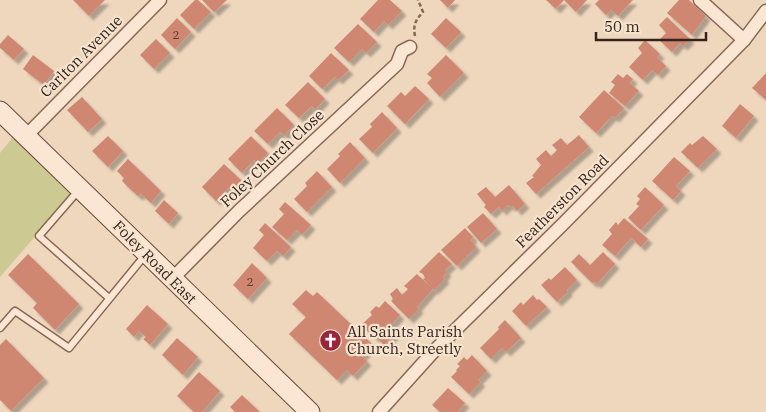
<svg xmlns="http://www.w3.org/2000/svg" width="766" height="412" font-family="'IBM Plex Serif',serif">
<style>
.green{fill:#cdc992}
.building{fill:#cf8772;filter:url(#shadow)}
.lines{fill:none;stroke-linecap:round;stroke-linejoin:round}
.service-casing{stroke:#886756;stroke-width:9}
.minor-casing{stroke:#886756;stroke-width:15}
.secondary-casing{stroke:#6a483a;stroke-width:21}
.path{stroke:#886756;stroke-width:2.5;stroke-dasharray:4 2.5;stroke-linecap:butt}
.service{stroke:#fae6d2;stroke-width:6}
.minor{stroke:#fae6d2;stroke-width:12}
.secondary{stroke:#fae6d2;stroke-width:19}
.labels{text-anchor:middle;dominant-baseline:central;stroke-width:4.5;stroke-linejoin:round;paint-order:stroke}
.number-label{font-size:12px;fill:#5d3c32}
.street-label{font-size:15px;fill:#37231c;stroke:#f6e3ce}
.poi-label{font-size:15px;fill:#37231c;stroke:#f6e3ce;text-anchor:start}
</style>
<defs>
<filter id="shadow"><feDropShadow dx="4.5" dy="4.5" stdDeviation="1" flood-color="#0004"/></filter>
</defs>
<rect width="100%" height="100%" fill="#efd7be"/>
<!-- green -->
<path class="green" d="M17,132l60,56 -77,89v-124z"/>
<!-- building -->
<g class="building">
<path d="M73,0h32l-16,16z"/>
<path d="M195,0h3l13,12 -17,17 -14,-14z"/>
<path d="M202,0h25l-13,12z"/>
<path d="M378,0h12l12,11 -14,14 -4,-4 -10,11 -14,-13z"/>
<path d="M440,0h15l-7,8z"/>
<path d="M546,0h18l-8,9z"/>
<path d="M564,0h23l-11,12z"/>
<path d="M599,0h34l-15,16 -7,-6 -5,5 -11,-11z"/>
<path d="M679,0h10l17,16 -14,19 -25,-22z"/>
<path d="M667,17l23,22 -7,7 -3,-3 -8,9 -13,-12 7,-7 -7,-8z"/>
<path d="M177,18l14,14 -16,17 -14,-14z"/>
<path d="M446,18l15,14 -15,16 -15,-14z"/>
<path d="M358,24l19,18 -11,11 -4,-4 -13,13 -15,-14z"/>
<path d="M8,35l16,14 -10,11 -14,-12v-4z"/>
<path d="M156,39l14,14 -16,16 -14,-14z"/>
<path d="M645,40l15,14 -3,3 9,9 -8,9 -6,-5 -9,10 -14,-13 13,-14 -4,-5z"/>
<path d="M331,53l18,17 -11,10 -3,-3 -13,12 -13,-13z"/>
<path d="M33,55l21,16 -10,14 -21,-16z"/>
<path d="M446,55l18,18 -24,24 -13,-14 5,-5 -5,-4z"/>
<path d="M766,73v27l-14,-12z"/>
<path d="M618,74l5,4 4,-4 6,5 -3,4 9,8 -14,15 -16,-13 6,-8 -4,-3z"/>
<path d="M308,82l17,17 -10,11 -3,-4 -13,12 -14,-13z"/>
<path d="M415,86l14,13 -24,25 -18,-18 14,-14 4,4z"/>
<path d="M604,90l20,18 -9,10 -3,-2 -16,17 -17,-16z"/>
<path d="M82,97l20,22 -14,13 -21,-22z"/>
<path d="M740,104l14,12 -18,22 -14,-12z"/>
<path d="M277,108l17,17 -10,10 -4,-3 -12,12 -14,-13z"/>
<path d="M382,112l15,16 -24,25 -14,-14 13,-12 -2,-3z"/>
<path d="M579,135l10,12 -53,47 -10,-11 8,-6 -2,-1 9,-11 -5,-6 10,-9 5,6 6,-6 -5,-5 9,-7 6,7z"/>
<path d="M108,136l15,15 -15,16 -16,-16z"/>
<path d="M251,136l17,17 -10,10 -4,-3 -12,13 -14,-14z"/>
<path d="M703,136l14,13 -19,19 -17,-16 9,-9 2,2z"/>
<path d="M350,142l15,16 -25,25 -13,-14 13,-13 -2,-2z"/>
<path d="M674,157l16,14 -14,15 5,5 -8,9 -21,-19z"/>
<path d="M128,159l33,32 -10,12 -10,-9 -3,2 -9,-8 -7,-7 2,-3 -7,-7z"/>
<path d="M224,164l18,17 -11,11 -3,-4 -12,13 -14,-14z"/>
<path d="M317,171l15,16 -25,25 -13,-13 13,-13 -2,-3z"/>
<path d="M509,185l16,19 -8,7 -4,-5 -2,1 -3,-2 -6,6 -3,-4 -8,7 -7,-7 2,-2 -9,-11 9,-7 9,10z"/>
<path d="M645,187l19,18 -23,25 -13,-12 11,-12 -3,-2 4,-5 -3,-3z"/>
<path d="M164,200l14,13 -9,11 -14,-13z"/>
<path d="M285,202l26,23 -9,10 -5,-5 -10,10 -15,-13 12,-13 -5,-5z"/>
<path d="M483,213l14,16 -16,14 -14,-16z"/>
<path d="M624,218l24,21 -7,8 -10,-9 -16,18 -13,-11 10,-11 -3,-4 7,-8 2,3z"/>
<path d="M265,223l26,24 -8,9 -6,-5 -10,10 -14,-13 11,-13 -5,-5z"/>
<path d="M465,228l8,9 -2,3 5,7 -19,19 -16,-16z"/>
<path d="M439,252l13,12 -7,6 2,2 -4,5 2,2 -11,11 -11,-11 2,-1 -2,-4 -4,-2z"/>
<path d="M603,252l12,12 -18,20 -3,-2 -2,1 -21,-21 8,-8 11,11z"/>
<path d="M28,254l51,50 -24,26 -22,-22 4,-5 -29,-28z"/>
<path d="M252,263l15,15 -19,21 -15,-14z"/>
<path d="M565,267l12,13 -10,10 1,2 -11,10 -16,-17 8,-7 2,2z"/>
<path d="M417,274l16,15 -16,18 2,2 -10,10 -18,-18 2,-2 -3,-5 7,-6 5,7 6,-6 -4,-3z"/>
<path d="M306,290l7,6 4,-4 56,53 -11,11 5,5 -14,15 -6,-6 -10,10 -48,-46 17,-17 -14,-13z"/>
<path d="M533,295l4,5 2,-1 8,8 -21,19 -14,-15 9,-9 2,3z"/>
<path d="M385,301l15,14 -8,9 -1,-1 -5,5 8,7 -10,10 -8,-8 -1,1 -14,-13 11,-10 -2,-3 6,-6 3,2z"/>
<path d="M147,305l21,19 -18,21 -7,-6 3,-2 -7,-6 -5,6 -8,-8z"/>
<path d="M505,320l16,18 -15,14 -4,-4 -11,11 -11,-11 19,-19 -1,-2z"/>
<path d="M177,338l21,19 -15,18 -21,-20z"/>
<path d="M6,339l38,39 -33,33 -11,-11v-55z"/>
<path d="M472,355l15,16 -9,9 3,2 -12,12 -18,-17 6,-6 -1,-1 4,-4 -3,-2 7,-7 3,3z"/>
<path d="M199,372l21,19 -18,21h-8l-17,-16z"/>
<path d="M448,388l17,15 -7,9h-18l-8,-7z"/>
<path d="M242,395l18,17h-25l-5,-5z"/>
</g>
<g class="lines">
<defs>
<g id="service">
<path d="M78,191l-39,45 70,62"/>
<path d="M0,328l15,-17 54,37 77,-94"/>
</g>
<g id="minor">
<path d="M700,0l44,40"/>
<path d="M26,136l134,-136"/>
<path d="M172,279l67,-68 158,-147 5,-13 8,-4"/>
<path d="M379,412l55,-61 130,-128 180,-183 22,-29"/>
</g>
<path id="secondary" d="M0,111l310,301"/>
</defs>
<!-- service casing -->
<use href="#service" class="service-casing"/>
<!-- minor casing -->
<use href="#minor" class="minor-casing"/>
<!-- secondary casing -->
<use href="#secondary" class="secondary-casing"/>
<!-- path -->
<path class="path" d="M415,36c-2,-11 0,-15 8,-24l-5,-12"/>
<!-- service -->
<use href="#service" class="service"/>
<!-- minor -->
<use href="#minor" class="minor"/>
<!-- secondary -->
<use href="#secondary" class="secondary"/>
</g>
<!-- icons -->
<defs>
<symbol id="church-disc" viewBox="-11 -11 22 22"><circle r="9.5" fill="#99243c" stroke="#f6e3ce"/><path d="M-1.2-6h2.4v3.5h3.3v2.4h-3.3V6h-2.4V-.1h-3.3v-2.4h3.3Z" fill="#fff"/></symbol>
</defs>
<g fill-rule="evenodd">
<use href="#church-disc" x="318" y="328" width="25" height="25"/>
</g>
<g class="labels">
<!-- number labels -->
<g class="number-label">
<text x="176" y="34">2</text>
<text x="250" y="281">2</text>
</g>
<!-- street labels -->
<g class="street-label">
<text transform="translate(81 56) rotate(-45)">Carlton Avenue</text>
<text transform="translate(272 158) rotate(-43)">Foley Church Close</text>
<text transform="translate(562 201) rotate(-45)">Featherston Road</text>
<text transform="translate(155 262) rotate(45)">Foley Road East</text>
</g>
<!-- poi labels -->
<g class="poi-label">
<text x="347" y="331">All Saints Parish<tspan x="347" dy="17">Church, Streetly</tspan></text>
</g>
</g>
<!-- scale -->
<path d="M596 32v8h110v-8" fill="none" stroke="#37231c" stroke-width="2.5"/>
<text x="604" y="32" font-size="15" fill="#37231c" stroke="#f6e3ce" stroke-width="4" paint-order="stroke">50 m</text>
</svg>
